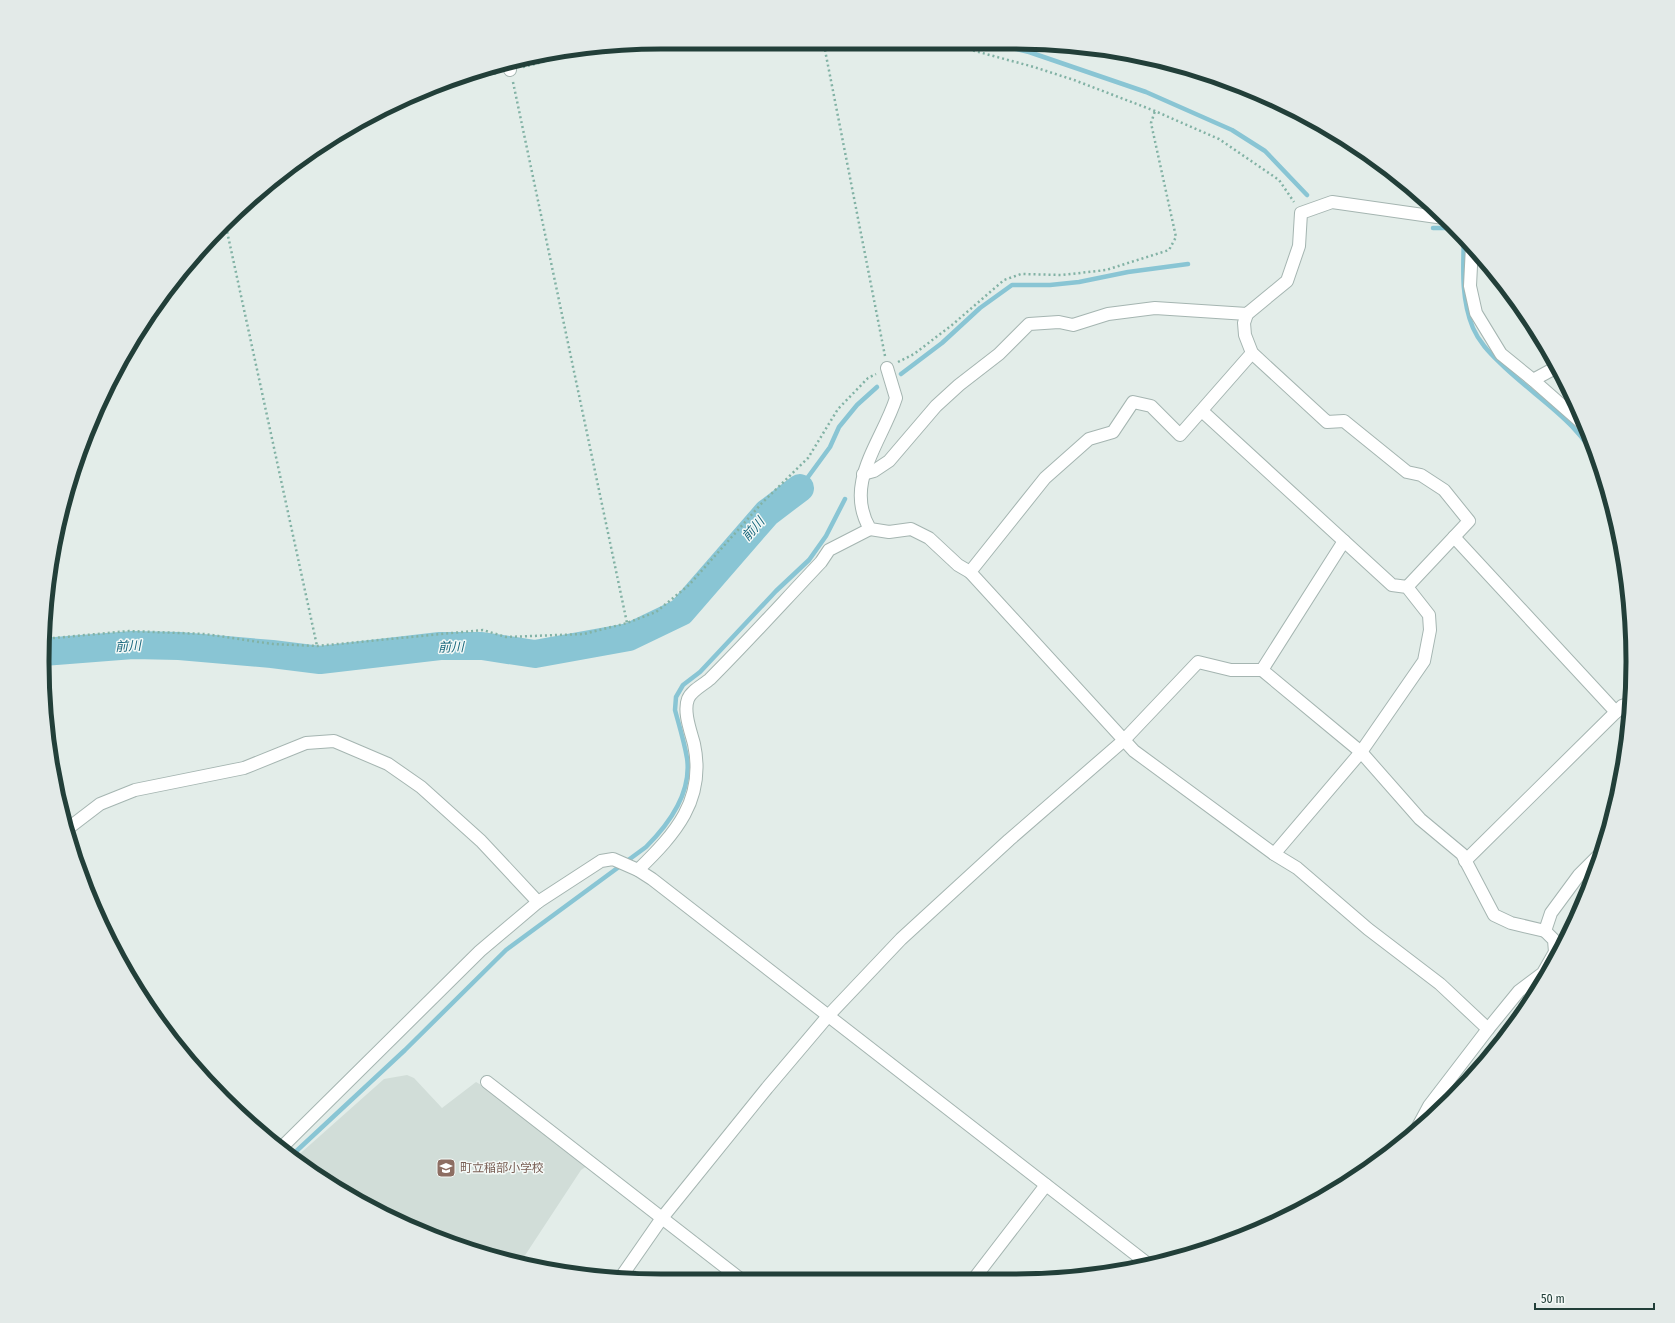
<svg xmlns="http://www.w3.org/2000/svg" width="1675" height="1323" font-family="'Fira Sans Condensed','Noto Sans JP',sans-serif">
<style>
.built{fill:#d1ddd8}
.lines{fill:none;stroke-linecap:round;stroke-linejoin:round}
.stream{stroke:#89c5d4;stroke-width:4.5}
.river{stroke:#89c5d4;stroke-width:28}
.minor-casing{stroke:#a5b5b1;stroke-width:14}
.path{stroke:#82b2a5;stroke-width:2.5;stroke-dasharray:2 3;stroke-linecap:butt}
.minor{stroke:#fff;stroke-width:12}
.labels{text-anchor:middle;dominant-baseline:central;stroke-width:3;stroke-linejoin:round;paint-order:stroke}
.education-label{font-size:12px;fill:#785e54;stroke:#f4f9f7;text-anchor:start}
.water-label{font-size:13px;font-style:italic;fill:#19687e;stroke:#f4f9f7}
.rim{fill:none;stroke:#223f39;stroke-width:5}
</style>
<rect width="100%" height="100%" fill="#e3ede9"/>
<!-- built -->
<path class="built" d="M407,1075l7,3 28,30 34,-26 7,4 104,80 -6,4 -61,93 -96,-29 -72,-36 -58,-39 90,-80z"/>
<g class="lines">
<!-- stream -->
<g class="stream">
<path d="M994,44l35,8 117,40 86,38 33,21 42,44"/>
<path d="M1433,228h21"/>
<path d="M1464,238c-1,31 -3,61 9,90 6,14 16,24 26,34 36,36 80,58 102,106"/>
<path d="M901,374l41,-31 38,-35 32,-23h38l29,-3 49,-10 60,-8"/>
<path d="M800,488l30,-41 9,-20 18,-22 20,-18"/>
<path d="M290,1157l115,-107 101,-100 140,-103c23,-23 46,-55 41,-89 -3,-17 -8,-33 -12,-48l1,-13 7,-12 17,-13 76,-81 33,-31 17,-24 19,-37"/>
</g>
<!-- river -->
<path class="river" d="M43,652l90,-7 46,1 93,8 48,6 120,-14h42l53,8 94,-17 52,-25 86,-99 33,-25"/>
<defs>
<g id="minor">
<path d="M509,61l1,9"/>
<path d="M1472,246l-2,40 6,27 25,41 32,26 50,44"/>
<path d="M1247,314l-3,9 1,12 7,18 75,69 17,-1 63,51 14,3 23,15 25,31 -15,16"/>
<path d="M1252,353l-72,82 -29,-29 -18,-4 -20,30 -24,7 -44,39 -75,94 164,179 140,103 23,14 71,61 72,55 48,45"/>
<path d="M887,368l9,30c-14,44 -53,85 -26,131l19,3 22,-3 18,9 29,27 12,7"/>
<path d="M1533,380l24,-13"/>
<path d="M1202,411l190,174 15,2 22,28 1,15 -6,31 -63,91 -87,102"/>
<path d="M863,474l11,-3 15,-10 47,-55 23,-21 40,-31 30,-30 30,-2 14,3 35,-11 47,-6 92,6 40,-33 12,-35 2,-33 31,-11 112,16"/>
<path d="M1407,587l47,-50 162,175"/>
<path d="M1262,670l99,82 59,67 42,35 32,61 17,8 34,8"/>
<path d="M66,830l34,-26 35,-14 109,-22 62,-25 28,-2 54,23 33,23 60,54 57,61"/>
<path d="M1465,861l157,-155 9,-3"/>
<path d="M638,870c37,-36 68,-70 56,-126 -3,-12 -11,-32 -6,-45 3,-8 15,-14 22,-20 38,-38 74,-78 111,-117l8,-12 41,-21"/>
<path d="M487,1082l256,199"/>
<path d="M1415,1132l14,-26 59,-77 31,-38 24,-18 12,-21 -1,-12 -9,-9 6,-18 28,-38 21,-21"/>
<path d="M280,1149l200,-198 58,-49 63,-41 12,-2 25,11 14,9 496,385"/>
<path d="M621,1277l41,-59 105,-130 61,-72 73,-77 108,-99 114,-99 75,-79 33,8h31l82,-129"/>
<path d="M973,1280l73,-95"/>
</g>
</defs>
<!-- minor casing -->
<use href="#minor" class="minor-casing"/>
<!-- path -->
<g class="path">
<path d="M949,44l85,23 40,13 81,31 64,28 60,41 15,22"/>
<path d="M824,45l61,311"/>
<path d="M523,67l79,-20"/>
<path d="M513,82l114,541"/>
<path d="M421,91l76,-18"/>
<path d="M225,222l92,424"/>
<path d="M898,362l16,-8 38,-29 52,-45 17,-6 41,1 44,-5 63,-20 7,-13 -25,-114 4,-12"/>
<path d="M43,639l86,-8 76,3 68,10 44,2 166,-16 23,7 78,-3 43,-11 29,-11 33,-27 73,-82 46,-45 30,-49 30,-31 8,-4"/>
</g>
<!-- minor -->
<use href="#minor" class="minor"/>
</g>
<!-- icons -->
<defs>
<symbol id="school-square" viewBox="-11 -11 22 22"><rect x="-9" y="-9" width="18" height="18" rx="4" fill="#8d6e63" stroke="#f4f9f7"/><path d="M0-5L7-2L0 1L-7-2ZM-4 1L0 2.5L4 1V4Q0 6-4 4Z" fill="#fff"/></symbol>
</defs>
<g fill-rule="evenodd">
<use href="#school-square" x="435" y="1157" width="22" height="22"/>
</g>
<g class="labels">
<!-- education labels -->
<g class="education-label">
<text x="460" y="1168">町立稲部小学校</text>
</g>
<!-- water labels -->
<g class="water-label">
<text transform="translate(753 529) rotate(-49)">前川</text>
<text transform="translate(128 646) rotate(-3)">前川</text>
<text transform="translate(451 647) rotate(-1)">前川</text>
</g>
</g>
<!-- crop -->
<path d="M0 0H1675V1323H0ZM661 49H1014A612 612 0 0 1 1626 661V662A612 612 0 0 1 1014 1274H661A612 612 0 0 1 49 662V661A612 612 0 0 1 661 49Z" fill="#e3eae8" fill-rule="evenodd"/>
<path class="rim" d="M661 49H1014A612 612 0 0 1 1626 661V662A612 612 0 0 1 1014 1274H661A612 612 0 0 1 49 662V661A612 612 0 0 1 661 49Z"/>
<!-- scale -->
<path d="M1535 1303v6h119v-6" fill="none" stroke="#223f39" stroke-width="2"/>
<text x="1541" y="1303" font-size="12" fill="#223f39" stroke="#f4f9f7" stroke-width="3" paint-order="stroke">50 m</text>
</svg>
